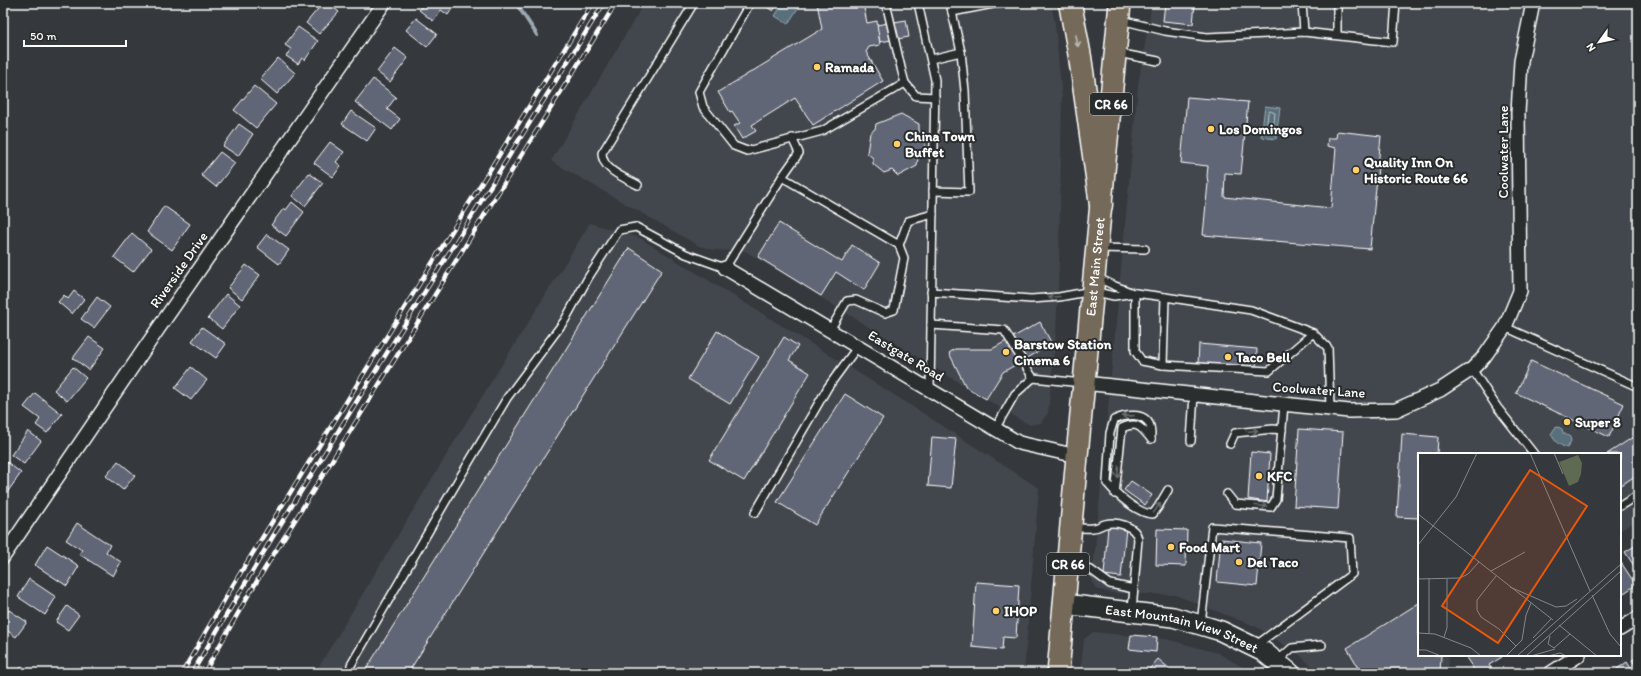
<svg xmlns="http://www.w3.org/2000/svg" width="1641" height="676" font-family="Itim,sans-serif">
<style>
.built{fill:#42464d}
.water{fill:#59707b;stroke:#9ba9b0}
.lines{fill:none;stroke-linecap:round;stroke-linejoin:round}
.shore{stroke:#bdc6ca;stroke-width:1}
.stream{stroke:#9ba9b0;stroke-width:4}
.building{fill:#606674;stroke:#fff}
.lane-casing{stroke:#fff;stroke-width:10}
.street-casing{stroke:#fff;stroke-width:16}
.secondary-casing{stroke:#fff;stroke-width:22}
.primary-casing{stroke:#fff;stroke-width:24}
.highway-casing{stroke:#fff;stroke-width:25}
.lane{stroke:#2a2d2e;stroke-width:7}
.street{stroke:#2a2d2e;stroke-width:13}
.secondary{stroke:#2a2d2e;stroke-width:19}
.primary{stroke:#746a5a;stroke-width:21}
.highway{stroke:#746a5a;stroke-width:22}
.rail-casing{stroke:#fff;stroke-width:4.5}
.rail{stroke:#2a2d2e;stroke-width:3;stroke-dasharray:9;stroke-linecap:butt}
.oneway{stroke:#c0bcb5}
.oneway2{stroke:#6a6c6d}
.poi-dot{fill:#ffd166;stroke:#2a2d2e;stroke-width:1.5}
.labels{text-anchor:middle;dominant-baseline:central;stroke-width:4;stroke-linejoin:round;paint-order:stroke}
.shield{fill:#2a2d2e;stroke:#bfc0c0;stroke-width:1}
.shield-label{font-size:13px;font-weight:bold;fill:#fff}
.poi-label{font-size:14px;font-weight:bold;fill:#fff;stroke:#2a2d2e;text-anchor:start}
.street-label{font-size:14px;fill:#fff;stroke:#2a2d2e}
.inset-road{fill:none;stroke:#86888a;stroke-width:1}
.view{fill:#e8590c;fill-opacity:0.15;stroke:#e8590c;stroke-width:2}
.inset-edge{fill:none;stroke:#fff;stroke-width:2}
</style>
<rect width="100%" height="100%" fill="#35383c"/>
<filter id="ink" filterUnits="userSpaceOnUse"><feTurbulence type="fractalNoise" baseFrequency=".025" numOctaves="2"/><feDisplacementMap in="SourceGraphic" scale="8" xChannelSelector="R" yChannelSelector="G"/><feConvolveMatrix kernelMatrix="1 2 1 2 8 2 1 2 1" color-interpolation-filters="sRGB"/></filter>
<g filter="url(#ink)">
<!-- built -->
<g class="built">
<path d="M644,3h407l4,21 7,73 -3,169 -3,67 -8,80 -7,10 -11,2 -10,-5 -275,-169 -32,-1 -14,-4 -148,-85z"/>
<path d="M1152,3h486v516l-18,12v-77h-201v201h30l-1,18h-130l-17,-17 -44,-29 -82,-32 -63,-2 -16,-4 -4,-8 46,-496z"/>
<path d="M590,223l50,15 264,163 135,87 -15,185h-709l150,-249z"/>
<path d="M1093,632l73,7 52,14 35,20h-173l4,-34z"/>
</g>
<!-- water -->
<g class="water">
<path d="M783,3h18l-13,21 -13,-8z"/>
<path d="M1265,106l15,2 -4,31 -15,-2z"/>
<path d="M1558,427l4,2 1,4 7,4 1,4 -4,7c-8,-3 -12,-6 -16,-14l4,-6z"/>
</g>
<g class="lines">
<!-- shore -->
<path class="shore" d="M1270,111l5,2 -2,19 -2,2 -5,-2 2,-19z"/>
<!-- stream -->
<path class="stream" d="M516,3l21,32"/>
</g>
<!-- building -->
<g class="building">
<path d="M323,3h5l11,9 -20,22 -13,-11z"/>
<path d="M425,3h22l6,4 -5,8 -7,-5 -8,11 -14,-11z"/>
<path d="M763,3h15l-5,8 -11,-7z"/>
<path d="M817,3h46l4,20 10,-2 3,24 -11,2 -3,5 17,29 -70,44 -18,-27 -43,27 4,6 -14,8 -8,-13 6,-3 -8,-12 -2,1 -12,-20 104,-63z"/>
<path d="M1165,3h30l-2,21 -30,-3z"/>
<path d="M416,18l21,16 -10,13 -21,-17z"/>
<path d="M906,20l3,17 -29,5 -3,-17z"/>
<path d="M298,27l20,14 -13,19 -3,-2 -4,6 -12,-8 5,-7 -6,-4z"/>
<path d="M395,48l13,10 -18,24 -13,-10z"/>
<path d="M278,58l17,15 -18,21 -17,-15z"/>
<path d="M373,79l23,18 -9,12 13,10 -8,11 -37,-28z"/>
<path d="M254,86l22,18 -20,24 -22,-18z"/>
<path d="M1187,97l61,5 -7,72 -16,-1 -1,24 107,11 5,-60 -9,-2 1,-8h8l1,-7 44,5 -11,113 -167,-14 5,-52 -1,-7 1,-10 -27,-3z"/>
<path d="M351,111l25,17 -9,13 -25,-17z"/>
<path d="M901,114l18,10v7l6,4v18l-7,5 -1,8 -19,10 -6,-6 -8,3 -11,-9v-6l-6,-5 3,-20 5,-4 1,-5z"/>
<path d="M239,124l14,10 -15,22 -15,-10z"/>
<path d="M330,142l14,10 -8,10 5,4 -8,11 -19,-14z"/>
<path d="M220,152l15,11 -19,24 -15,-12z"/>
<path d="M309,173l14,10 -18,23 -13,-10z"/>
<path d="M292,202l12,10 -18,24 -15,-11 13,-17 2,2z"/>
<path d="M164,206l26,18 -18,26 -25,-18z"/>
<path d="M779,223l63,39 10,-17 28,18 -16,27 -28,-18 -15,24 -63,-39z"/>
<path d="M132,233l19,16 -18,23 -19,-15z"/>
<path d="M267,234l22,16 -10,14 -22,-17z"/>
<path d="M629,248l33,22 -254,403h-40l-3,-2z"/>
<path d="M246,265l14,10 -18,24 -14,-11z"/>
<path d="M74,291l10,8 -12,15 -14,-12 6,-7 4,4z"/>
<path d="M226,294l14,11 -18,24 -14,-11z"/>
<path d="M97,297l13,10 -16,21 -13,-9z"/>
<path d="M1040,322l12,22 -49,28 -17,27 -20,-12 -17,-34 6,-4h37z"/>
<path d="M202,327l24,17 -10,14 -24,-17z"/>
<path d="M717,331l42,26 -29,47 -42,-25z"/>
<path d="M89,337l16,11 -16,22 -16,-12z"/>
<path d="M784,337l14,9 -9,14 21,13 -66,108 -35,-21z"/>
<path d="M1199,344l58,5 -1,20 -58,-4z"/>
<path d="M1531,361l93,43 -15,33 -93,-44z"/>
<path d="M73,367l13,11 -19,23 -13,-11z"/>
<path d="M191,367l16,13 -16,20 -16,-12z"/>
<path d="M35,393l27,21 -15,19 -11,-8 4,-6 -16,-12z"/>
<path d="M845,394l38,24 -68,107 -38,-23z"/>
<path d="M1299,429l44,3 -5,77 -44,-3z"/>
<path d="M28,431l13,10 -17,23 -13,-9z"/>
<path d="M1402,434l36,3 -1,17h-18v64l-22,-1z"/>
<path d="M1638,434v40l-18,12v-32h-13z"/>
<path d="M932,437l24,2 -5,49 -23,-2z"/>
<path d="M1251,452l19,2 -3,48 -19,-3z"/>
<path d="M118,461l17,14 -12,15 -17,-14z"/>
<path d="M7,462l14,11 -15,21 -3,-3v-24z"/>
<path d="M1131,481l21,14 -7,10 -21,-15z"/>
<path d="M77,523l33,22 -4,7 15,10 -8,14 -34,-22 3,-4 -16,-10z"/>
<path d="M1108,526l18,2 -5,49 -17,-2z"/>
<path d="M1157,529l30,1 -1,36 -30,-1z"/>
<path d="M1221,539l40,4 -4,43 -40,-4z"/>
<path d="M1638,544v28l-13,-20z"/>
<path d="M47,545l32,21 -12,20 -32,-21z"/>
<path d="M1620,561l16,24 -12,8 -4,-5z"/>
<path d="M29,579l27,18 -11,18 -27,-18z"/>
<path d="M976,582l43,3 -3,53 -13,-1 -1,13 -30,-3z"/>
<path d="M1419,603v52h22l-1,18h-78l-15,-25z"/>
<path d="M67,606l12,9 -11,15 -12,-8z"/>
<path d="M9,610l18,12 -11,15 -11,-8 -2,3v-14z"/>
<path d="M1131,635l26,2 -1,15 -27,-3z"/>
<path d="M1468,655h33l1,2 -13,8 5,8h-18l-11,-17z"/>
<path d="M1638,657v12l-6,-9z"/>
<path d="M1158,659l12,10 -3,4h-21z"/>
<path d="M1627,662l7,11h-18l-2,-2z"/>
<path d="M22,666l9,7h-14z"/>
</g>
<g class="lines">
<defs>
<g id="lane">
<path d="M750,3l-51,89 4,15 31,39 13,5 75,-20 83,-48 -3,-11 -16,-69"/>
<path d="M918,3l17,77 -5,310"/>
<path d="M1302,3l2,29"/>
<path d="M952,12l46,-9"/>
<path d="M1121,20l44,11 42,6 97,-5 89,10 3,-39"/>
<path d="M1337,35v-32"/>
<path d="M1118,53l40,8"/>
<path d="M931,59l30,-7 -11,-49"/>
<path d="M905,83l11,13 19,1"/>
<path d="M792,138l7,15 -17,24 117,68 5,13 -10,52 -9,3 -29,-13 -9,1 -17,29"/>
<path d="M638,185c-13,-7 -36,-15 -36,-32l92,-150"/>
<path d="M933,191l36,1 -4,-101 -4,-39"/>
<path d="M899,245l9,-24 25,-7"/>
<path d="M1099,248l46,1"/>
<path d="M1096,277l19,9 18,7"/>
<path d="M931,292l100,7 28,-2 33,-6 22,5 21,-3 30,4 86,13 62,23 15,15 2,61"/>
<path d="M1135,293v58l7,10 21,4 106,6 44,-38"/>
<path d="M931,325l73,5 29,48"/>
<path d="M1505,327l133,60"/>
<path d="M1163,365l2,-68"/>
<path d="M1472,369l25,38 37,47"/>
<path d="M995,429l20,-35 18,-16 49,5"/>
<path d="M1151,439c0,-4 0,-9 -1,-13 -5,-15 -26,-11 -36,-6l-4,13 -3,50c9,11 31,31 46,31l5,-7 10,-17"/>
<path d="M1191,441l3,-47"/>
<path d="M1230,444l5,-11 38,-4 9,1"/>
<path d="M1115,494l7,-66c16,-7 19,-1 29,11"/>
<path d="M1227,494l8,10 36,3 5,-8 8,-95"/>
<path d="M1620,506l18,-11"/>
<path d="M755,513l73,-126 30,-41"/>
<path d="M1072,527c7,1 14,2 21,1 5,0 8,-3 12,-4 12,-3 31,2 33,15l-6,72"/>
<path d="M1070,566l21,4 19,14 24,5"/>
<path d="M1201,624l11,-97 138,11 2,36 -97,72"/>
<path d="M1276,662l16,-14 30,-3"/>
<path d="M351,665l102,-176 54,-91 58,-78 23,-42 31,-48 17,-3 50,27 39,14 57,-91"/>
</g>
<g id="street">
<path d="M725,268l294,175 58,13"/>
<path d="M1084,383l265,28 47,-1 44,-20 32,-21 12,-12 21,-30 15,-36 -2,-178 3,-52 12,-58"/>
<path d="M3,557l155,-228 226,-326"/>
<path d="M1620,629l18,-11"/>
<path d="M1551,673l28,-18"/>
</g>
<g id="secondary">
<path id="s1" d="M1064,604l109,13 28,8 20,6 43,21 26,21"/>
</g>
<g id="primary">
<path id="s2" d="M1058,673l19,-217 43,-453"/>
</g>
<path id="highway" d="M1070,3l10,54 21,148"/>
</defs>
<!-- lane casing -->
<use href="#lane" class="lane-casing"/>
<!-- street casing -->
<use href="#street" class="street-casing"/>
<!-- secondary casing -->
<use href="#secondary" class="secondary-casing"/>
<!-- primary casing -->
<use href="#primary" class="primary-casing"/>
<!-- highway casing -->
<use href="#highway" class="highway-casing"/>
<!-- lane -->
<use href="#lane" class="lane"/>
<!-- street -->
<use href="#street" class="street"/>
<!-- secondary -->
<use href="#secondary" class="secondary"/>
<!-- primary -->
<use href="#primary" class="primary"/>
<!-- highway -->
<use href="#highway" class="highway"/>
<defs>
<g id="rail">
<path d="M182,673l51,-88 360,-582"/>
<path d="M192,673l80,-135 332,-535"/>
<path d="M204,673l45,-79 367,-591"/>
</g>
</defs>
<!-- rail casing -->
<use href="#rail" class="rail-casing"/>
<!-- rail -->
<use href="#rail" class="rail"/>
</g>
<!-- one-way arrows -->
<defs><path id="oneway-shaft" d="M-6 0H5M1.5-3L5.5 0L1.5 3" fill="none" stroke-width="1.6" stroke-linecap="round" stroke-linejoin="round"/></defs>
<use class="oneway" href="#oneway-shaft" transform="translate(1077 41) rotate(80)"/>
<g class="oneway2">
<use href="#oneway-shaft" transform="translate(1054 297) rotate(175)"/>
<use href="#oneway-shaft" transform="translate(1128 416) rotate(176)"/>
<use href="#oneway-shaft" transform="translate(1252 431) rotate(-5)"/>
<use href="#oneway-shaft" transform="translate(1118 472) rotate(96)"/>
<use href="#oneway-shaft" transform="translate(1261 506) rotate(5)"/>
<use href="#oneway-shaft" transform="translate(1157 508) rotate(-54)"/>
</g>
</g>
<!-- markers -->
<g class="poi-dot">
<circle cx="817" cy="67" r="4"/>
<circle cx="1211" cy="129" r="4"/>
<circle cx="897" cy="144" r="4"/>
<circle cx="1356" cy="170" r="4"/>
<circle cx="1006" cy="352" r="4"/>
<circle cx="1228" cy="357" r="4"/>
<circle cx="1567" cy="422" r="4"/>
<circle cx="1259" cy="476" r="4"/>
<circle cx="1171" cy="547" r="4"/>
<circle cx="1239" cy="562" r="4"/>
<circle cx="996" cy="611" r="4"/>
</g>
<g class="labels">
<!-- shield labels -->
<g class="shield">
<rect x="1090" y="93" width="42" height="22" rx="3"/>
<rect x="1047" y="553" width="42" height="22" rx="3"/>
</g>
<g class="shield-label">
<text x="1111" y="104">CR 66</text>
<text x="1068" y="564">CR 66</text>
</g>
<!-- poi labels -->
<g class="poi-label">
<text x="825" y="67">Ramada</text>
<text x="1219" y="129">Los Domingos</text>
<text x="905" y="136">China Town<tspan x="905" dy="16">Buffet</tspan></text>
<text x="1364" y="162">Quality Inn On<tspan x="1364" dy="16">Historic Route 66</tspan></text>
<text x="1014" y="344">Barstow Station<tspan x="1014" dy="16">Cinema 6</tspan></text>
<text x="1236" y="357">Taco Bell</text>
<text x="1575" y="422">Super 8</text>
<text x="1267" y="476">KFC</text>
<text x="1179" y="547">Food Mart</text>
<text x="1247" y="562">Del Taco</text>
<text x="1004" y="611">IHOP</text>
</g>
<!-- street labels -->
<g class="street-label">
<text transform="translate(1503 152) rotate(-90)">Coolwater Lane</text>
<text stroke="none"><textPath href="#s2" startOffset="408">East Main Street</textPath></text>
<text transform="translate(179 270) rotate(-55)">Riverside Drive</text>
<text transform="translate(906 356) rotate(31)">Eastgate Road</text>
<text transform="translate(1319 390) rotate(4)">Coolwater Lane</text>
<text stroke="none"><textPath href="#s1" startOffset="121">East Mountain View Street</textPath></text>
</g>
</g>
<!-- overview -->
<g transform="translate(1418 453)">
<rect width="203" height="203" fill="#35383c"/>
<path d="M160,2l4,8 -1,11 -3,8 -9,4 -10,-24z" fill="#5e6a52"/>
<path class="inset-road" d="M112,0l60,138M136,0l9,21M0,61l135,106M0,92l38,-48 21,-44M73,118l34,-19M78,123l-19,24v10l4,7 18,12 17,17M0,126l42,-1 8,-4 11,-12M92,134l46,20 10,-1 11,-7M174,142l18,39 11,13M141,172l38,31M0,180l17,1 36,14 10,8M11,180v-55M132,183l-2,8 6,4 16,-14M26,184l3,-9v-49M115,185l18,-19M0,197h8l15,6M88,203l16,-16 4,-25 5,-12M99,203l104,-92M108,203l95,-85M113,203l24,-7M130,203l12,-3 6,3"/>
<path class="view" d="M112,17l57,36 -89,137 -56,-37z"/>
<rect width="203" height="203" class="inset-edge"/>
</g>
<!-- margin -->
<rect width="1641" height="676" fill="none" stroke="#2a2d2e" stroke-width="16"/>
<rect x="8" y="8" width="1625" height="660" fill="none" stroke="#fff" stroke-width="1.5" filter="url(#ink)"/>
<!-- north arrow -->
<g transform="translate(1599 42) rotate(237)" stroke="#2a2d2e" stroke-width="3" paint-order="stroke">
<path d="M0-3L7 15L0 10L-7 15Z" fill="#ffffff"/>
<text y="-6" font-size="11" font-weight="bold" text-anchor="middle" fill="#ffffff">N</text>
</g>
<!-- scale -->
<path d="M24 40v6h102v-6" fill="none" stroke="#ffffff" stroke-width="2"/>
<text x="30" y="40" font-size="12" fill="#ffffff" stroke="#2a2d2e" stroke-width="3" paint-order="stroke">50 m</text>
</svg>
